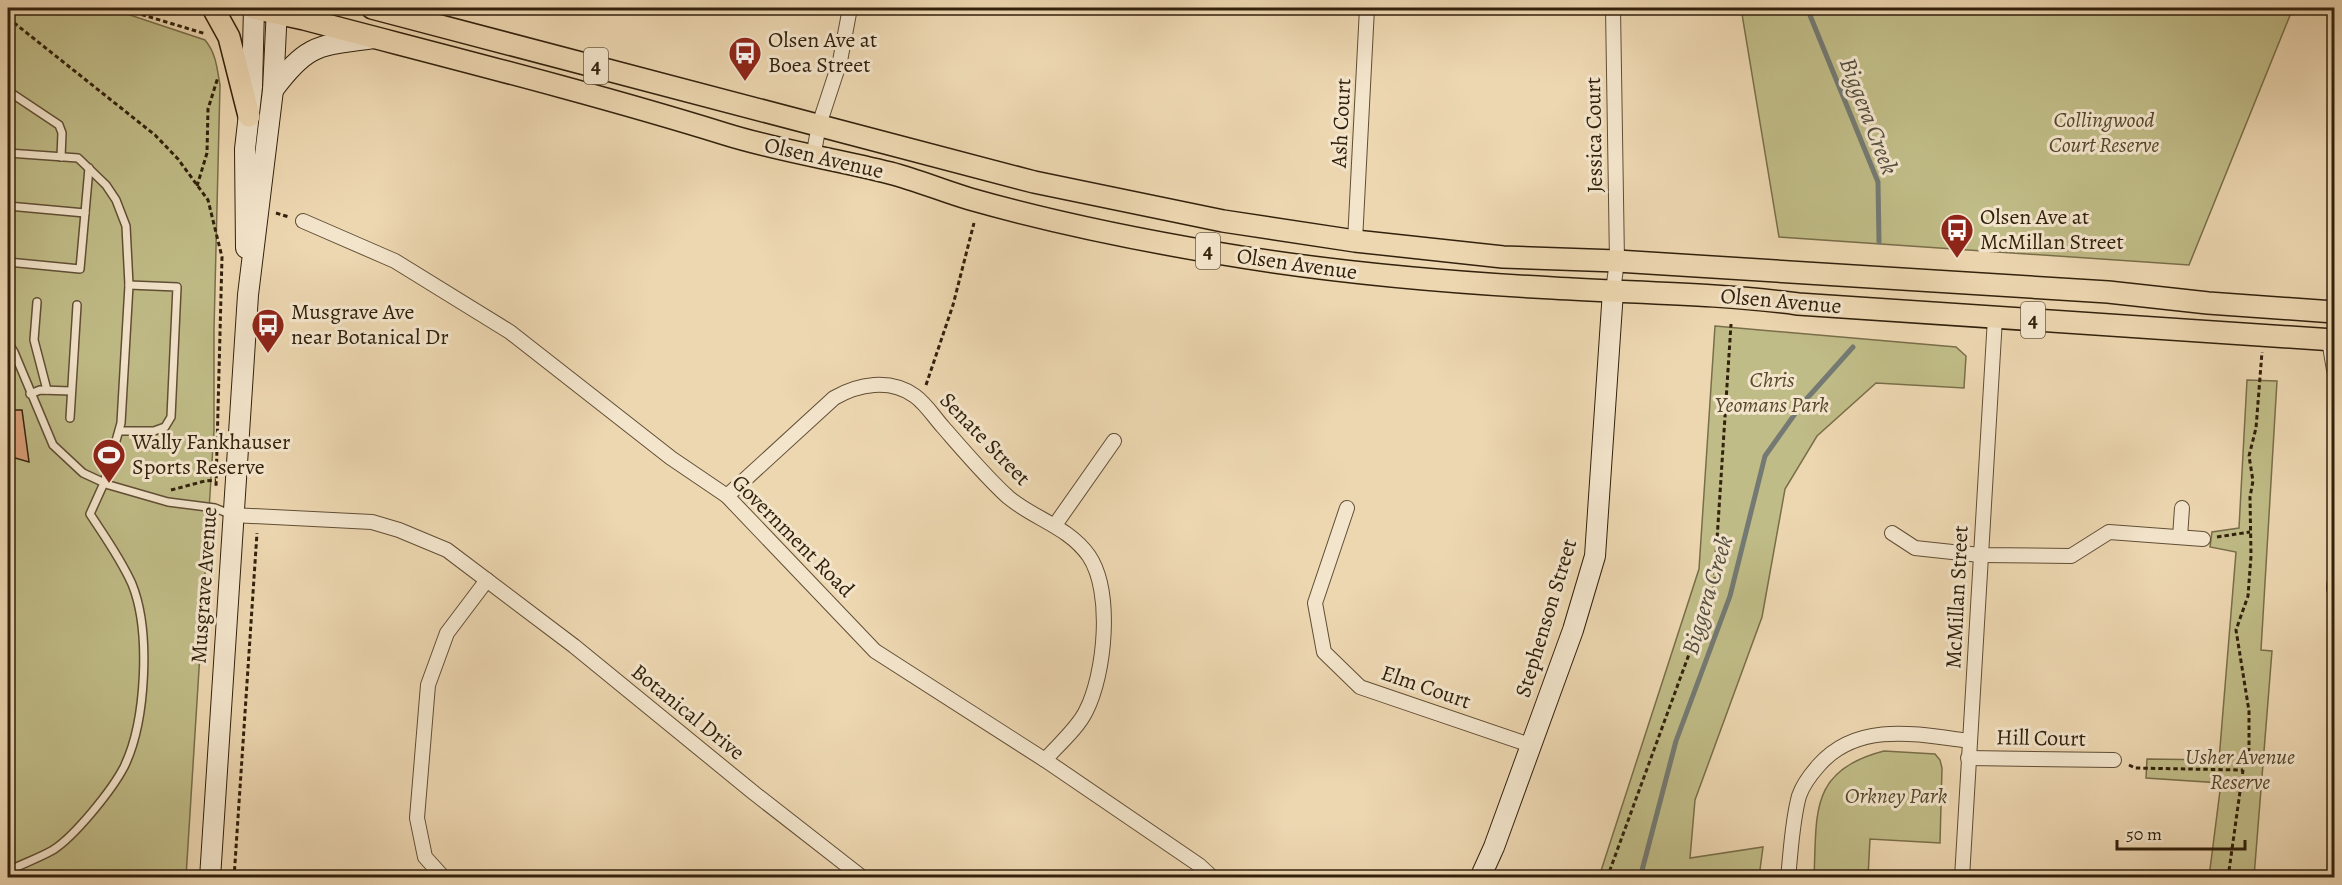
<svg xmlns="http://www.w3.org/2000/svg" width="2342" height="885" font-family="Alegreya,serif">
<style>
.green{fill:#c0bc87;stroke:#796e4a;stroke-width:1.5}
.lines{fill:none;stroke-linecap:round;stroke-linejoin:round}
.stream{stroke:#747a73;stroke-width:5}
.building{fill:#da9f77;stroke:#32210c;stroke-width:1.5}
.lane-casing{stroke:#614e35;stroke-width:10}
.street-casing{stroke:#614e35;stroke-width:16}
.secondary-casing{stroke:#32210c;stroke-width:22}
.primary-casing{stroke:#32210c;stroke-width:24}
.path{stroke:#32210c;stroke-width:3;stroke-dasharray:4.5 3;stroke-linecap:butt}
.lane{stroke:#f3e5cc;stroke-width:7}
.street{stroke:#f3e5cc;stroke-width:14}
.secondary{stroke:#f3e5cc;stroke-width:20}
.primary{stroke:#edd7b1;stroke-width:21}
.labels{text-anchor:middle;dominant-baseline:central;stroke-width:6;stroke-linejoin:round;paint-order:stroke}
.shield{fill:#f3e5cc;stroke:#6c5c46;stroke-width:1.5}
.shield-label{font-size:21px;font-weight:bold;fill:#32210c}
.poi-label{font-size:22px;fill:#32210c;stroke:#f3e5cc;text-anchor:start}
.park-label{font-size:22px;font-style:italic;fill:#56482b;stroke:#f3e5cc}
.street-label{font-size:22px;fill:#32210c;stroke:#f3e5cc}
.water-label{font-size:24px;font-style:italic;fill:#534e40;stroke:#f3e5cc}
</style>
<rect width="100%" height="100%" fill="#edd7b1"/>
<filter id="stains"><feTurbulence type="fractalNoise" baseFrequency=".00333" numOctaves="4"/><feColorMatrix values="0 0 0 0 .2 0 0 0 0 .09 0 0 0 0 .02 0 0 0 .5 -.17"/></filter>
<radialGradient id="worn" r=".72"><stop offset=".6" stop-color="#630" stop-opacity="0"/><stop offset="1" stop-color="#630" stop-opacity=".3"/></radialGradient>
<!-- green -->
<g class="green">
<path d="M8,8h101l96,32c11,13 12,28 15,45l-6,245v100l-28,447h-178z"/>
<path d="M1741,8h552l-104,257 -410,-28z"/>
<path d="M1715,326l241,21 10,9 -2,32 -88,-5 -59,53 -32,53 -23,128 -67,183 -5,58 73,-11 -4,30h-160l100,-308z"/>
<path d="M2247,380l30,1 -16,269 11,1 -18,226h-45l12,-94 -75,-5 1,-19 72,1 17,-208 -26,-5 2,-15 27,-4z"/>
<path d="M1884,751l51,3 5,6 2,8 -2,75 -70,-4 -2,38h-54c3,-64 -5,-107 70,-126z"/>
</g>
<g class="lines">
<!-- stream -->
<g class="stream">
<path d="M1807,8l71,174 1,60"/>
<path d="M1640,878l36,-137 54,-145 35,-140 37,-52 51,-57"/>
</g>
</g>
<!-- building -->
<path class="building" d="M8,410h14l7,52 -21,-6z"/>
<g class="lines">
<defs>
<g id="lane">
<path d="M8,91l51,34 3,8 -1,24"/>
<path d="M8,153l70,5 28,27 10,15 10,26 3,59 -8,138 -17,60 -14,31c15,23 31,45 42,70 19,47 14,138 -8,183 -12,23 -49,69 -71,83 -14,8 -31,14 -45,21"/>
<path d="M8,206l77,7"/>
<path d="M8,262l72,7 9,-101"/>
<path d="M37,302l-3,38 13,50"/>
<path d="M8,342l6,10 39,93 30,28 26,12 59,17 47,6 17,7"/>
<path d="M30,394l10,-4 31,1"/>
<path d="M70,418l7,-113"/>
<path d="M120,431h34l11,-4 6,-10 6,-130 -48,-2"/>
</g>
<g id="street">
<path d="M1613,8l4,253 -4,30"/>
<path d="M813,157l6,-32 21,-64 10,-53"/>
<path d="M303,221l92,40 115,71 161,126 56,38 148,155 170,109 154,105 14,13"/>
<path d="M1355,241l12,-233"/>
<path d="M2329,340l5,30"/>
<path d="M727,496l107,-98c24,-14 56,-20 81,-2 11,8 19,21 28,31 21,24 42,49 65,70 26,22 61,30 81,59 24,36 16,118 -3,155 -8,17 -29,35 -41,49"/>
<path d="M1347,508l-32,95 9,49 36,35 170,58"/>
<path d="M232,515l140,7 27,8 48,20 127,96 180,147 109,85"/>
<path d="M1055,525l59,-84"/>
<path d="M1892,533l23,15 65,7 91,1 38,-24 94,7"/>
<path d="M2180,537l2,-29"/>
<path d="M2334,585v4"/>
<path d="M1968,758l146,2"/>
<path d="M444,878l-19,-21 -8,-39 11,-133 19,-52 40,-53"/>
<path d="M1788,878c3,-28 4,-56 11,-82 4,-12 12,-22 20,-31 39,-44 98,-31 150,-24"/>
<path d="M1962,878l33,-560"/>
</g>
<g id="secondary">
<path d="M273,90c35,-47 45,-44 100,-52"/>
<path d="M246,248l-1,-99 7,-62 2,-79"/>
<path d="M210,878l38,-583 25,-205 4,-82"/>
<path d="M1480,878l14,-31 79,-217 22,-74 18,-265"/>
</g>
<g id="primary">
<path d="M213,8l16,29 20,79"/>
<path d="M253,8l51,11c140,37 282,72 421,115 54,17 110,25 165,39 27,7 53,18 80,26 81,23 164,40 247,54 111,19 223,29 336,35 82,5 163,5 245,16l536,36"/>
<path d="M372,8l662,174 189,39 132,20 148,16 114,4 491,31 100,11 126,9"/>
</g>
</defs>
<!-- lane casing -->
<use href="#lane" class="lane-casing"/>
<!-- street casing -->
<use href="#street" class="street-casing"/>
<!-- secondary casing -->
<use href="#secondary" class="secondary-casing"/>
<!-- primary casing -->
<use href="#primary" class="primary-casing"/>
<!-- path -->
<g class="path">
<path d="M120,8l86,26"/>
<path d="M8,18l147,117 23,24 30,41 14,57 -6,229"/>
<path d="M197,186l10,-33 1,-44 10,-32"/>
<path d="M276,213l13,4"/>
<path d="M926,385l27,-80 21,-82"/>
<path d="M171,490l34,-9 11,-1"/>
<path d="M2217,537l33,-5"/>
<path d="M2129,765l6,3 108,2"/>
<path d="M234,878l23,-345"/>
<path d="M1607,878l107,-292 17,-262"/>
<path d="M2228,878l15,-108 6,-21v-38l-13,-81 12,-34 3,-40 -1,-59 3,-16 -4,-25 7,-28 6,-76"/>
</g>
<!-- lane -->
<use href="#lane" class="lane"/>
<!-- street -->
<use href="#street" class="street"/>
<!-- secondary -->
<use href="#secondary" class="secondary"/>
<!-- primary -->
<use href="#primary" class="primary"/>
</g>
<!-- icons -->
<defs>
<symbol id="bus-pin" viewBox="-11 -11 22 30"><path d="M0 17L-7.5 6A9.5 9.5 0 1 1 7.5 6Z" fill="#8f2418" stroke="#f3e5cc"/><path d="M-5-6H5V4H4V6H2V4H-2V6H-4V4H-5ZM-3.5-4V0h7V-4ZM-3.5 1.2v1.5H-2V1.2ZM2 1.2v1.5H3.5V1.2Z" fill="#fff"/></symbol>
<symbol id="stadium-pin" viewBox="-11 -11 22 30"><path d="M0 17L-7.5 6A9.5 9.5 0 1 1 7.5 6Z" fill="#8f2418" stroke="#f3e5cc"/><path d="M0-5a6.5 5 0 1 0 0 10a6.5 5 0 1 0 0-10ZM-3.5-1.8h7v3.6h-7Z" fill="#fff"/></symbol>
</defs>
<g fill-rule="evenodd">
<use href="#bus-pin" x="726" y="34" width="38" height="52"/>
<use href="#bus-pin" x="1938" y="211" width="38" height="52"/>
<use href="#bus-pin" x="249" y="306" width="38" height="52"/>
<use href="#stadium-pin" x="90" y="436" width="38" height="52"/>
</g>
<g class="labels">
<!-- shield labels -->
<g class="shield">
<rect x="584" y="48" width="24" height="36" rx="4.5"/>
<rect x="1196" y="233" width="24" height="36" rx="4.5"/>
<rect x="2021" y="302" width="24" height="36" rx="4.5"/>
</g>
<g class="shield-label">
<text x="596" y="66">4</text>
<text x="1208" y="251">4</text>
<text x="2033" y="320">4</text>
</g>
<!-- poi labels -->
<g class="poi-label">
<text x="768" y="40">Olsen Ave at<tspan x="768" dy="25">Boea Street</tspan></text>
<text x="1980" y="217">Olsen Ave at<tspan x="1980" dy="25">McMillan Street</tspan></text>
<text x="291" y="312">Musgrave Ave<tspan x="291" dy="25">near Botanical Dr</tspan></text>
<text x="132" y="442">Wally Fankhauser<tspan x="132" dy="25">Sports Reserve</tspan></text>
</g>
<!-- park labels -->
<g class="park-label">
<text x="2104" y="120">Collingwood<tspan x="2104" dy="25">Court Reserve</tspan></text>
<text x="1772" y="380">Chris<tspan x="1772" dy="25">Yeomans Park</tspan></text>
<text x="2240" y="757">Usher Avenue<tspan x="2240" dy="25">Reserve</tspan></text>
<text x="1896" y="796">Orkney Park</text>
</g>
<!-- street labels -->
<g class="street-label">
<text transform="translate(1341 123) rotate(-87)">Ash Court</text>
<text transform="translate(1594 135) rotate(-91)">Jessica Court</text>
<text transform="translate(824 158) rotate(13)">Olsen Avenue</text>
<text transform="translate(1297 264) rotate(8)">Olsen Avenue</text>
<text transform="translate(1781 301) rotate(5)">Olsen Avenue</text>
<text transform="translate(985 439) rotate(46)">Senate Street</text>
<text transform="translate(793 536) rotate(45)">Government Road</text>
<text transform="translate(204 585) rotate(-86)">Musgrave Avenue</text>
<text transform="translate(1957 597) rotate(-87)">McMillan Street</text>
<text transform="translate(1546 618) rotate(-73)">Stephenson Street</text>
<text transform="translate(1426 687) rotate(19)">Elm Court</text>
<text transform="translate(688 712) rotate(39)">Botanical Drive</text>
<text transform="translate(2041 738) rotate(1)">Hill Court</text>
</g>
<!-- water labels -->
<g class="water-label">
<text transform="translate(1869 116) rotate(69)">Biggera Creek</text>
<text transform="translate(1707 595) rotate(-73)">Biggera Creek</text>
</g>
</g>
<!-- margin -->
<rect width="2342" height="885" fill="none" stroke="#edd7b1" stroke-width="30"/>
<rect x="9" y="9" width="2324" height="867" fill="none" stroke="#32210c" stroke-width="3"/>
<rect x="15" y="15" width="2312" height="855" fill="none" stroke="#32210c" stroke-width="1.5"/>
<!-- scale -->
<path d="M2117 840v9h128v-9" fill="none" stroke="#32210c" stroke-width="3"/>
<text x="2126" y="840" font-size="18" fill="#32210c" stroke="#f3e5cc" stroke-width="4.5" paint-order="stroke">50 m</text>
<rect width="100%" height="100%" filter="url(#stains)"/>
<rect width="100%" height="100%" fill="url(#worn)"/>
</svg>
